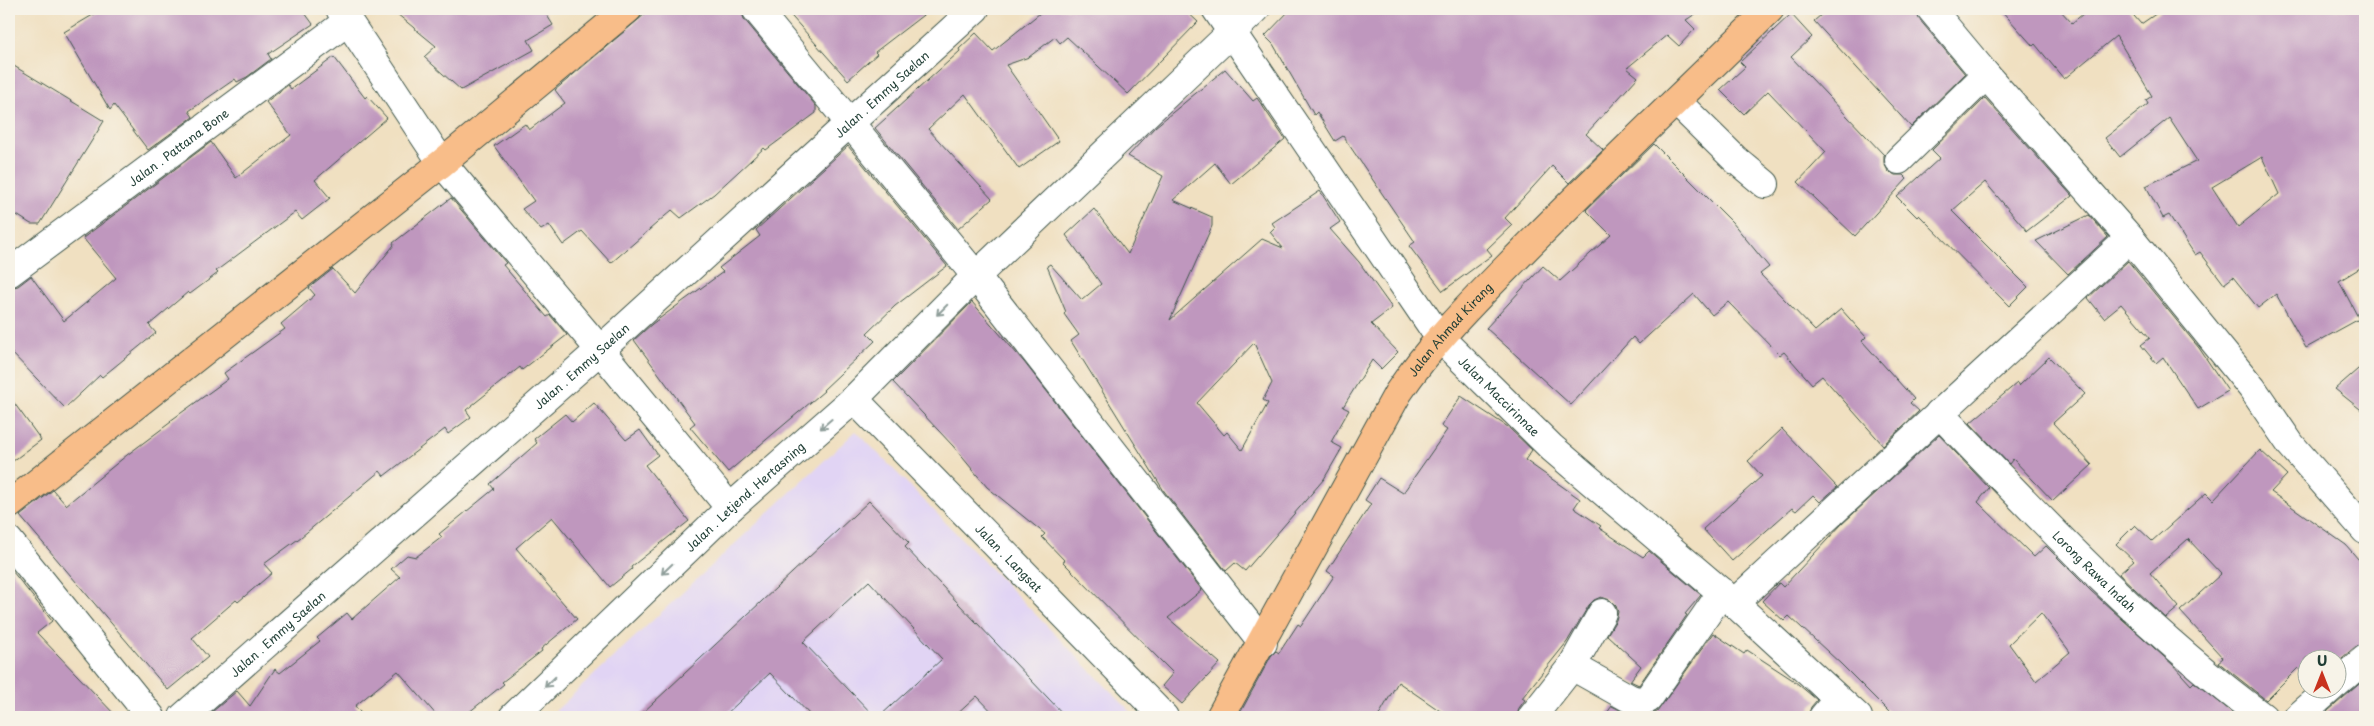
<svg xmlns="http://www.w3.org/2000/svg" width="2374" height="726" font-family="'Playpen Sans',sans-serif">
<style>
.built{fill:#e1d4f4}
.building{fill:#bf97be;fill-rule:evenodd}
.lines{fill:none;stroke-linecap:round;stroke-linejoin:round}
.minor-casing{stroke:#3e5549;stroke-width:30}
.major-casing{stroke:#3e5549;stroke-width:30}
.minor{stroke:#fff;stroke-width:28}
.major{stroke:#f8bd89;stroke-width:28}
.oneway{stroke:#8f9e9a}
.labels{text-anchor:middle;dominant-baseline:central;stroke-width:4.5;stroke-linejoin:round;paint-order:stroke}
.street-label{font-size:12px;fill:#1f3d34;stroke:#f7f3e8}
</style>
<rect width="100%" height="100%" fill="#f7f3e8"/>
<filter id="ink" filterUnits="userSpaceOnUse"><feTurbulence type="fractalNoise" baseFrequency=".02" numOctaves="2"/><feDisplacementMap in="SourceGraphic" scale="10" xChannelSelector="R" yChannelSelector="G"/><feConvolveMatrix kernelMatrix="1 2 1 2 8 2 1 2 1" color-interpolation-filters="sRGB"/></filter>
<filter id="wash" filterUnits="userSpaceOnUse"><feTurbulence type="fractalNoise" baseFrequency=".0096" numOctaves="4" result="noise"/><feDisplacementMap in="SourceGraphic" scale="20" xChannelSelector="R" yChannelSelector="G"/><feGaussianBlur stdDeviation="1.12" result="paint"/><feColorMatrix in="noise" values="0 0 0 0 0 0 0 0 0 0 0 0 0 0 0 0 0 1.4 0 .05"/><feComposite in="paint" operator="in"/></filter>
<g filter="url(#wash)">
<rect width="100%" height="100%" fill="#f0e0c1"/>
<!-- built -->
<path class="built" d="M856,431l280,286h-587z"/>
<g id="blocks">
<!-- building -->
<g class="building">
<path d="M103,9h199l11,15 -45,30 3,5 -24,18 -10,5 -2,-3 -46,32 4,6 -45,33 -34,-45 -4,5 -46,-78z"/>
<path d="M391,9h152l10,16 -25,15 6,10 -73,40 -37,-33 12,-11z"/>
<path d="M651,9h90l3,10 72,87v7l-50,37 -2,-2 -50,46 -33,24 -9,-8 -61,53 -29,-32 -19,14 -14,-20 -8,5 -19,-21 12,-8 -40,-55 31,-22 4,6 36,-27 -10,-13z"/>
<path d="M785,9h146l-56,43 2,2 -29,26z"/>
<path d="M1045,9h139l14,13 -70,72 -61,-57 -7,6 -5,-6 -26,20 -23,8 53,76 -40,28 -54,-75 -37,35 64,70 -34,30 -83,-101 85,-77 -1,-2 17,-16 17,18z"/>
<path d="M1291,9h412l-17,11 9,9 -16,17 -12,-11 -40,33 11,9 -52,57 17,16 -34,33 -17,-17 -47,52 7,7 -25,24 5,6 -49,36 -34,-45 6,-4 -72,-106 -8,5 -18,-29 -3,3 -41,-71 -8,-8z"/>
<path d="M1828,9h88l3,10 46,55 -54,53 -97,-106z"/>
<path d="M2000,9h59l13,14 17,-14h39l13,15 22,-15h202v256l-26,16 20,38 -53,29 -30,-54 -18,14 -25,-31 -9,7 -24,-32 -5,3 -26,-40 -6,3 -17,-32 51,-25 -28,-43 -49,39 -15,-19 43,-34 -2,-4 6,-4 -36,-60 -52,43 -29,-35 -2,2zM2262,157l17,37 -41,33 -26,-40z"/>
<path d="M1791,14l21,23 -21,20 93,98v8l4,8 7,4h8l4,4 -52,57 -57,-54 28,-30 -58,-61 -24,23 -24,-24 25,-23 -5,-5z"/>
<path d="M334,57l31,41 2,-2 20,22 -72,62 15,18 -28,22 -7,-8 -79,59 2,2 -28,21 -2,-2 -39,33 7,8 -54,44 -2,-2 -35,33 -56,-58v-62l9,-2 13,-10 33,45 52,-43 -33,-40 128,-96 25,36 55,-43 -25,-33 22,-17 3,4z"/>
<path d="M9,63l95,58 -64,103h-9l-22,-14z"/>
<path d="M1225,69l28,32 4,-3 28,41 -54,45 -16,-21 -42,37 39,17v9l-42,94 92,-81 21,9 -13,-16 5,-5 -3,-4 48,-32 20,31 -10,7 29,33 33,46 -21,16 27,28 -17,17 -9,-9 -29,47 6,3 -18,32 11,6 -18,31 -79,92 -10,-8 -9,8 -62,-80 -93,-150 8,-6 -15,-21 2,-2 -19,-46 3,-2 32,36 19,-16 -35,-49 28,-26 34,45 35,-78 -35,-20 27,-29zM1254,343l18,40 -9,17 5,3 -26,47 -15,-18 -3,3 -27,-32z"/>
<path d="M1985,98l87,98 -45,35 -42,-49 -33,29 76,76 -19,19 -90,-91 -2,2 -20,-20 43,-39 -8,-8z"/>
<path d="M1654,144l78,78 37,45 -9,7 55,57 26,-22 25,28 -4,4 52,58 -4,4 9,8 -36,34 -61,-69 -10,8 -28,-32 -4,3 -52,-53 -16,13 -18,-21 -55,50 -6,-7 -62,68 -85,-77 57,-62 17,15 51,-46 -25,-25z"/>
<path d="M848,146l99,120 -52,40 -28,27 8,8 -52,49 1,1 -96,81 -38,-45 5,-4 -61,-83 18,-16 71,-52 -4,-4 41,-32 -4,-6z"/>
<path d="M451,198l55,65 -3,2 44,52 3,-2 17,20 -45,35 -2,-3 -54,43 5,7 -23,17 -3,-5 -61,47 -4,-5 -79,66 -37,27 8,9 -34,29 -2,-2 -44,38 16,19 -40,33 -148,-174 33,-26 13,15 61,-50 44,-33 -1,-1 58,-42 -4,-6 61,-44 -4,-5 34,-29 -6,-7 24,-19 22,24 39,-48 -1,-2z"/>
<path d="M2089,215l19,22 -40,37 -32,-33z"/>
<path d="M2128,261l71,87 29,43 -30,18 -35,-52 -7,6 -15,-18 9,-7 -29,-34 -17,14 -16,-20z"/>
<path d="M972,302l52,60 178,228 -34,28 52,45 -38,41 -20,-18 11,-13 -110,-111 2,-1 -23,-24 3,-3 -58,-47 -34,-41 -60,-64z"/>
<path d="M2049,357l36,37 -32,29 39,42 -39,36 -40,-42 -4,5 -39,-41 47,-40 2,3z"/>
<path d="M2365,363v50l-30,-24z"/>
<path d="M9,396l32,44 -32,24z"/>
<path d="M1461,396l47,31 24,23 -7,10 55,39 -6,9 27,18 -2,2 44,29 6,-6 52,44 -16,19 2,1 -48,70 -9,-4 11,-15 -34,-31 9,-15 2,-8 -2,-6 -6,-6 -9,-3 -7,3 -5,5 -22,37 -45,56 3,2 -6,8 -2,9h-68l-51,-35 -20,35h-140l33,-61 5,-5 3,2 19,-29 3,2 33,-50 -7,-5 44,-67 -6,-4 14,-22 24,15 44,-63 -6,-4z"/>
<path d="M594,403l32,37 14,-10 18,25 -13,10 44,56 -58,46 1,2 -22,18 -58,-70 -36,31 61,71 -36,30 1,2 -40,31 2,2 -41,33h-25l-40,-46 -43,35 9,11h-158l31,-26 13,15 25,-37 5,4 40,-32 -3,-3 30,-25 5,6 48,-42 -9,-8 16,-14 9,2 26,-20 -3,-3 55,-45 -4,-5 47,-41 -3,-4 31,-25 7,8z"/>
<path d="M1782,429l55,58 -17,15 -7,-7 -17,16 -4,-3 -60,53 -29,-32 59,-53 -14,-15z"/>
<path d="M1939,435l50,53 -11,14 56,55 12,-11 45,45 82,74 18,20 3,-3 44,35h-344l-53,-53 -52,-48 -5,5 -22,-20 17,-18 4,4 59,-63zM2041,613l29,39 -34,29 -27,-37z"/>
<path d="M2260,450l27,25 -16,17 75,53 19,22v77l-10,3 -19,16v-5h-30v19l-8,-9 -32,32 -48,-38 5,-4 -43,-47 41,-37 -33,-35 -38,34 29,34 -13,11 -47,-44 15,-13 -18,-17 19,-19 17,16 54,-48 7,7z"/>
<path d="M869,501l40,42 -4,4 161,170h-69l-20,-21 -23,21h-75l63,-58 -73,-78 -66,61 72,75h-63l-42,-44 -47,44h-85z"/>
<path d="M9,567l43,54 -15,12 80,84h-108z"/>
<path d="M1713,633l31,21 3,-4 46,30 24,20 -6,7 -3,10h-204l8,-11 20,10h8l17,-4z"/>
<path d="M2365,679v38h-44z"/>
</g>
</g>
</g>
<g filter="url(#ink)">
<use href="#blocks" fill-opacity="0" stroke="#3e5549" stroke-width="1"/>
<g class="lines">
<defs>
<g id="minor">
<path d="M340,9l102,154 158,187 130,158"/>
<path d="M756,9l220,267 287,367"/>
<path id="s1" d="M1216,9l223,328 113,111 182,155 124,114"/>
<path d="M1931,9l55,66 144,163 122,150 39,57 74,85"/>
<path d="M1676,101l59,58 30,25"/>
<path d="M1899,160l87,-85"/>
<path id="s2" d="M9,273l339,-252"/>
<path id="s3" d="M854,399l310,318"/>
<path id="s4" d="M1939,413c103,107 204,216 324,304"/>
<path d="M9,541l142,176"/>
<path d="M1734,603l396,-365"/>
<path d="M1572,666l30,-53"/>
<path d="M2336,684l29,-25"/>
<path id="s5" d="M183,717l417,-367 375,-341"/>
<path id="s6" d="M513,717l217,-209 124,-109 122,-123 280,-267"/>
<path d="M1532,717l40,-51 57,32 8,3 11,-2 74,-107"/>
<path d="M1823,717l15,-18"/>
<path d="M2298,717l33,-29"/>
</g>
<g id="major">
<path d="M9,505l433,-342 186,-154"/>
<path id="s7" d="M1220,717l178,-324c36,-54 82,-98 128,-145 80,-81 163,-159 244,-239"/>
</g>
</defs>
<!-- minor casing -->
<use href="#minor" class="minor-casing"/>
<!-- major casing -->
<use href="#major" class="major-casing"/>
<!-- minor -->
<use href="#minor" class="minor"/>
<!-- major -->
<use href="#major" class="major"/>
</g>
<!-- one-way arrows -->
<defs><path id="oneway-shaft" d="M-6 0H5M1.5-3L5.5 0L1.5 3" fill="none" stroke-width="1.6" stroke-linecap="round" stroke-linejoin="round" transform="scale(1.25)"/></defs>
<g class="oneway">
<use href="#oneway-shaft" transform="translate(942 310) rotate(135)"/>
<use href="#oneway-shaft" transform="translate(826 424) rotate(139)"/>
<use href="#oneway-shaft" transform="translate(667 569) rotate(136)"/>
<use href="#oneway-shaft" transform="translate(550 682) rotate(136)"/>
</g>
</g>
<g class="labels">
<!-- street labels -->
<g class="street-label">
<text stroke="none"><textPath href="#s5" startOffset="936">Jalan . Emmy Saelan</textPath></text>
<text stroke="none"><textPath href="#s2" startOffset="211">Jalan . Pattana Bone</textPath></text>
<text stroke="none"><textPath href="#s7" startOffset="452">Jalan Ahmad Kirang</textPath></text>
<text stroke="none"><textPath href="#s5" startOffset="531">Jalan . Emmy Saelan</textPath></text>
<text stroke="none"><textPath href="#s1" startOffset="481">Jalan Maccirinnae</textPath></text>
<text stroke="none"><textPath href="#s6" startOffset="320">Jalan . Letjend. Hertasning</textPath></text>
<text stroke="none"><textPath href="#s3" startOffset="222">Jalan . Langsat</textPath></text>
<text stroke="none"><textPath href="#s4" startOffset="222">Lorong Rawa Indah</textPath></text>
<text stroke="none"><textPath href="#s5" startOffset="126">Jalan . Emmy Saelan</textPath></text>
</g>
</g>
<!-- margin -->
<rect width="2374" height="726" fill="none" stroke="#f7f3e8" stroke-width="30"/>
<!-- north arrow -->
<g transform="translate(2322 674)"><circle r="24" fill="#f7f3e8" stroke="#a1aaa0"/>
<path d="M0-4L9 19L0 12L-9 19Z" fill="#c8321e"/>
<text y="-8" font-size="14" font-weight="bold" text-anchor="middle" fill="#1f3d34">U</text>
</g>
</svg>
